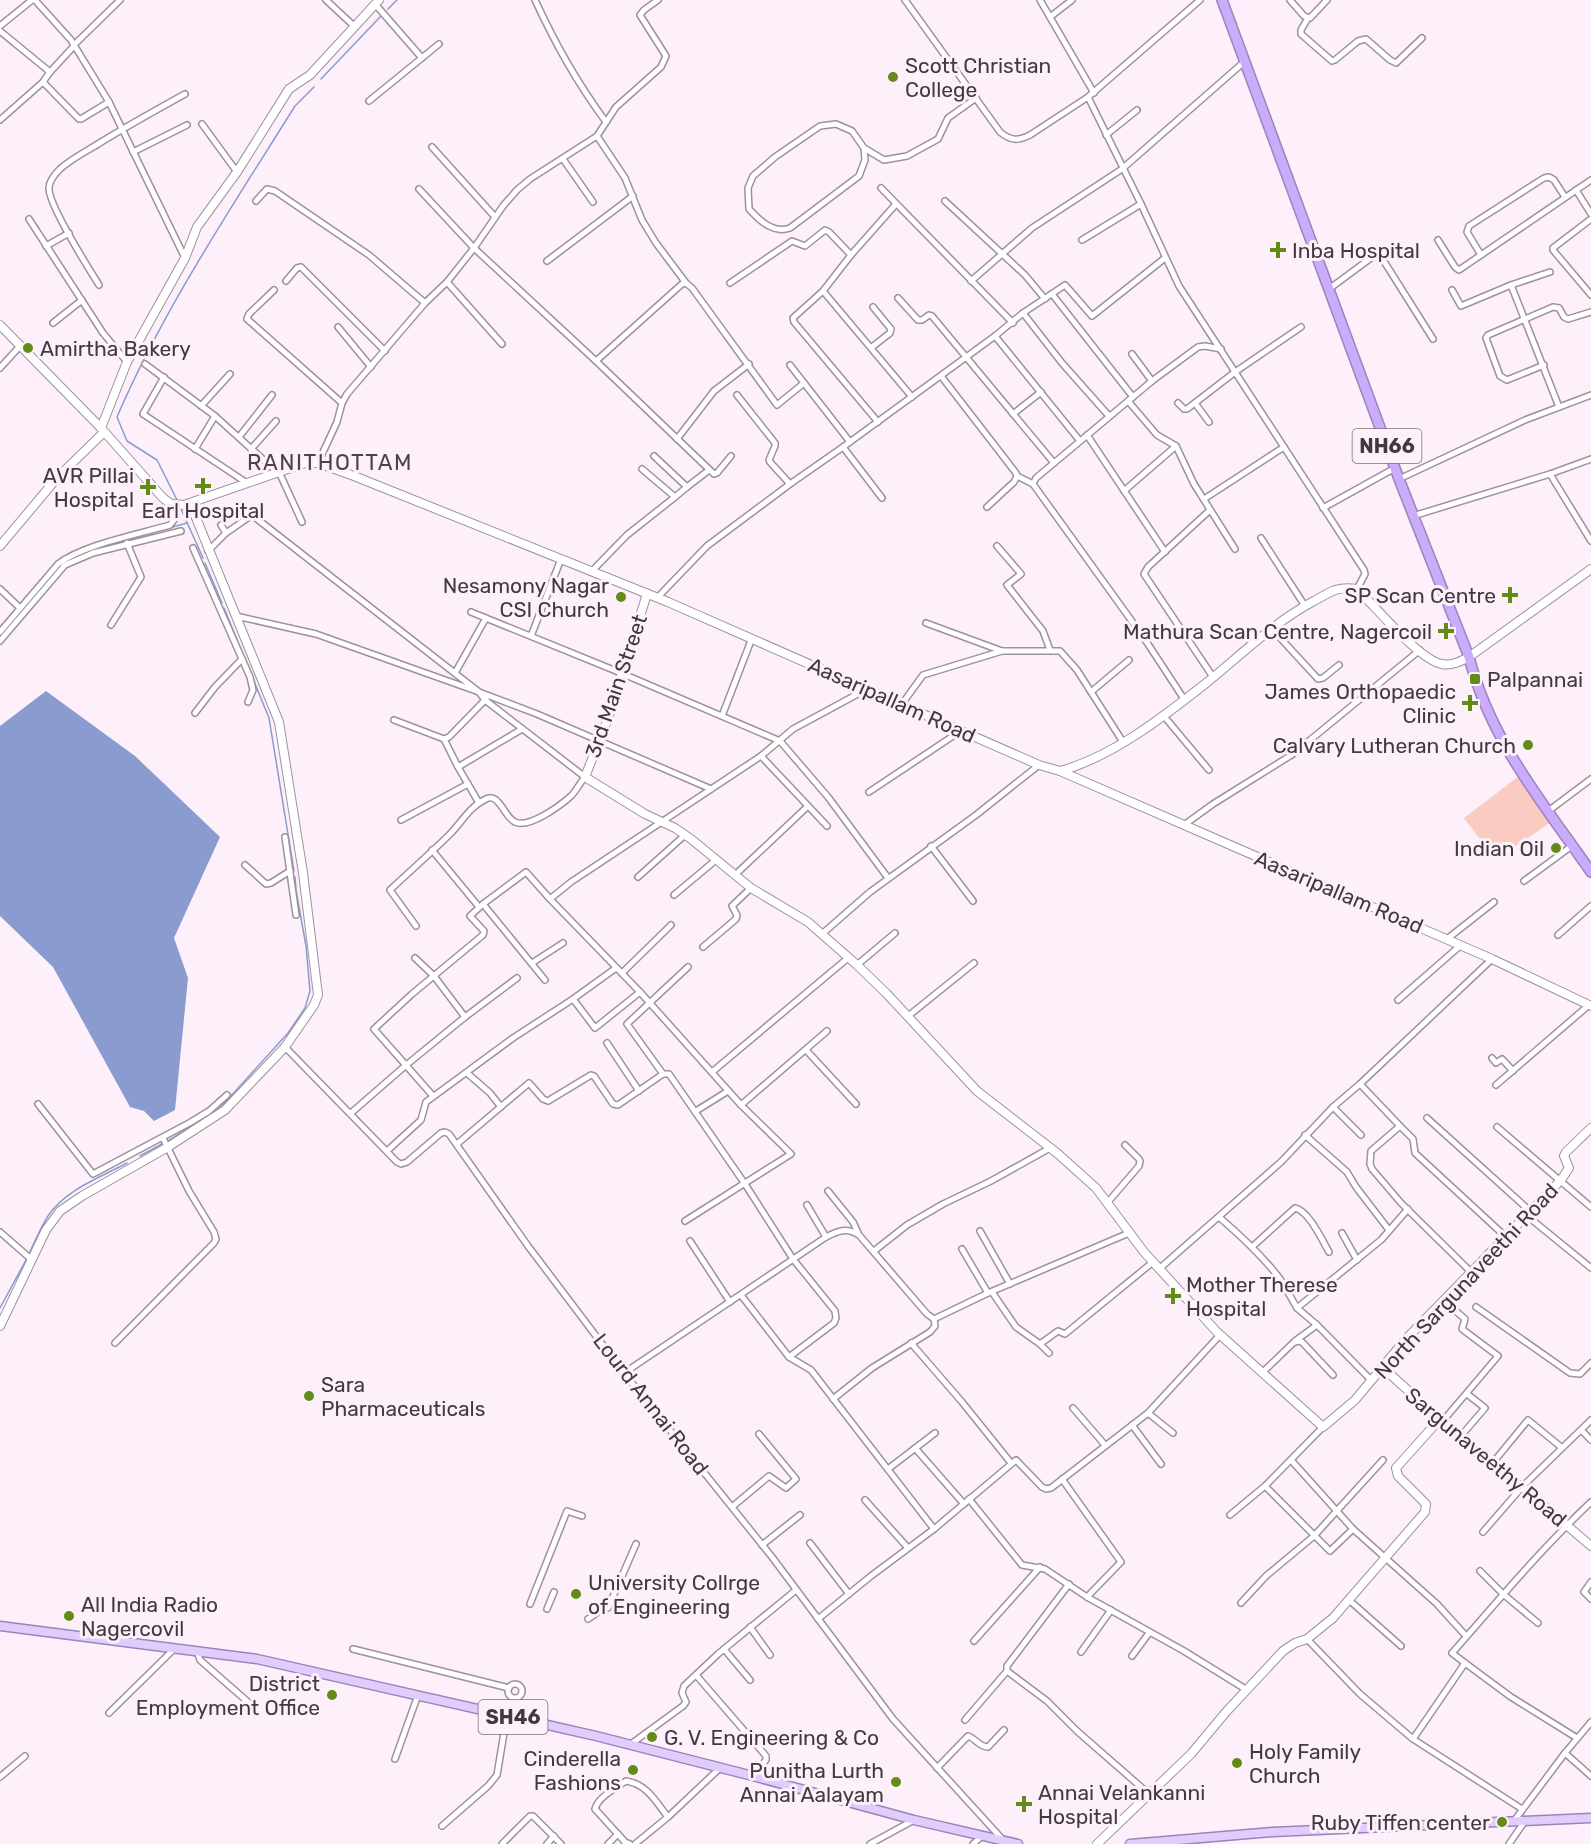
<svg xmlns="http://www.w3.org/2000/svg" width="1591" height="1844" font-family="Rubik,sans-serif">
<style>
.green{fill:#facbc0}
.water{fill:#899bcf}
.lines{fill:none;stroke-linecap:round;stroke-linejoin:round}
.stream{stroke:#899bcf;stroke-width:1.5}
.street-casing{stroke:#9e919c;stroke-width:8}
.secondary-casing{stroke:#9e919c;stroke-width:10}
.primary-casing{stroke:#9a84ba;stroke-width:11}
.highway-casing{stroke:#9a84ba;stroke-width:12}
.street{stroke:#fff;stroke-width:5}
.secondary{stroke:#fff;stroke-width:8}
.primary{stroke:#e0cdfd;stroke-width:8}
.highway{stroke:#cbacfc;stroke-width:9}
.poi-dot{fill:#628b18;stroke:#fef0fb;stroke-width:2}
.labels{text-anchor:middle;dominant-baseline:central;stroke-width:6;stroke-linejoin:round;paint-order:stroke}
.shield{fill:#fef0fb;stroke:#797177;stroke-width:1.5}
.shield-label{font-size:20px;font-weight:bold;fill:#403a3f}
.poi-label{font-size:21px;fill:#403a3f;stroke:#fef0fb;text-anchor:start}
.street-label{font-size:21px;fill:#403a3f;stroke:#fef0fb}
.neighbourhood-label{font-size:22px;letter-spacing:1.5px;fill:#4d424b;stroke:#fef0fb}
</style>
<rect width="100%" height="100%" fill="#fef0fb"/>
<!-- green -->
<path class="green" d="M1519,776l32,46 -55,38 -32,-42z"/>
<!-- water -->
<path class="water" d="M46,691l89,65 85,81 -46,101 14,40 -13,132 -21,11 -10,-10 -14,-4 -77,-140 -53,-51v-190z"/>
<g class="lines">
<!-- stream -->
<g class="stream">
<path d="M388,9l9,-9"/>
<path d="M321,79l60,-63"/>
<path d="M178,502l-21,-42 -30,-19 -10,-24c47,-109 115,-210 178,-311l19,-19"/>
<path d="M181,509l22,49"/>
<path d="M91,550l96,-27"/>
<path d="M205,563l17,40"/>
<path d="M224,608l45,110 25,153"/>
<path d="M168,1141l52,-33 68,-75 17,-25 5,-17 -4,-45 -10,-56 -1,-13"/>
<path d="M140,1156l22,-12"/>
<path d="M29,1254c6,-13 12,-27 19,-38 17,-26 53,-39 79,-53"/>
<path d="M0,1308l26,-48"/>
</g>
<defs>
<g id="street">
<path d="M35,0l36,40 38,62 76,156"/>
<path d="M326,0l28,26"/>
<path d="M535,0c21,45 41,81 71,122"/>
<path d="M905,0l95,132c11,9 18,9 30,3l58,-38"/>
<path d="M1040,0l54,93"/>
<path d="M1200,0l-112,97 53,107 38,82 185,284 1,4 -8,15"/>
<path d="M1290,0l14,16 6,2 17,-18"/>
<path d="M375,4l47,54"/>
<path d="M1050,17l22,-17"/>
<path d="M1308,18l-7,12v4l31,27 3,-1 23,-19 8,-2 24,21 6,3 26,-25"/>
<path d="M0,26l32,-26"/>
<path d="M0,31l50,41 -7,10 -43,38"/>
<path d="M74,45l46,-45"/>
<path d="M50,72l24,-26"/>
<path d="M43,82l36,37h2l28,-17"/>
<path d="M369,101l70,-57"/>
<path d="M202,124l35,48"/>
<path d="M1106,135l31,-25"/>
<path d="M597,136l28,42 17,42 14,23 30,40"/>
<path d="M432,147l63,70"/>
<path d="M864,148l1,12 -6,16 -69,52c-17,6 -31,-8 -41,-19l-1,-21 5,-12 22,-19 45,-31 16,-2 16,7 12,17 20,12 23,-4 31,-17 10,-21 28,-20"/>
<path d="M133,152l54,-27"/>
<path d="M563,159l30,43"/>
<path d="M881,188l132,135"/>
<path d="M419,189l55,59 122,113 86,-77 4,-1 6,5 85,117 27,-22"/>
<path d="M1576,190l15,24"/>
<path d="M256,201l11,-12 8,2 94,64 56,48"/>
<path d="M945,201l80,74 20,24"/>
<path d="M29,219l74,114 24,29"/>
<path d="M1591,219l-38,29v2l38,45"/>
<path d="M1082,240l59,-36"/>
<path d="M1438,240l17,27 4,3 132,-90"/>
<path d="M46,246l23,-13"/>
<path d="M1481,255l-14,-23 2,-6 75,-48 5,-1 5,3 11,17"/>
<path d="M547,261l86,-65"/>
<path d="M1550,272l-39,13 48,122"/>
<path d="M286,281l11,-13 4,-1 84,84"/>
<path d="M971,281l61,-53 90,-59 122,-107"/>
<path d="M447,282l55,62"/>
<path d="M730,283l62,-42 13,5 20,-16 4,2 22,23"/>
<path d="M99,285c-10,-16 -51,-81 -50,-97 0,-7 6,-14 11,-19 11,-10 25,-17 38,-25 29,-18 58,-34 87,-50"/>
<path d="M1329,289l46,-34h5l53,84"/>
<path d="M274,290l-25,24 -2,5 95,84"/>
<path d="M1452,290l9,16 50,-21"/>
<path d="M823,291l89,106"/>
<path d="M1052,294l81,103"/>
<path d="M898,298l20,22h4l7,-5 3,1 122,147"/>
<path d="M1023,313l39,50 47,53"/>
<path d="M53,323l29,-23"/>
<path d="M338,327l33,40"/>
<path d="M995,336l85,105"/>
<path d="M872,347l18,-14 1,-4 -18,-22"/>
<path d="M1132,354l20,27"/>
<path d="M596,361l118,113 3,-1 14,-17"/>
<path d="M145,364l70,52 62,56"/>
<path d="M790,365l60,77"/>
<path d="M1544,365l-37,15 -7,-4 -14,-38 2,-3 65,-28 6,1 5,9 4,2 23,-7"/>
<path d="M0,368l21,-23"/>
<path d="M941,376l75,97 1,3 -3,6 -27,25"/>
<path d="M164,377l-21,37 104,69"/>
<path d="M737,395l38,48v3l-6,14 1,2 20,22"/>
<path d="M1128,401l29,34 19,11 18,38 41,65"/>
<path d="M1178,403l6,6h3l48,-37 66,-45"/>
<path d="M1195,403l14,19"/>
<path d="M201,406l29,-32"/>
<path d="M1013,414l28,-22"/>
<path d="M878,422l-84,-100 -1,-4 30,-27 28,-36 45,-51"/>
<path d="M1087,435l78,117"/>
<path d="M239,437l33,-42"/>
<path d="M677,439l37,-48 35,-27"/>
<path d="M843,447l39,51"/>
<path d="M195,449l20,-33"/>
<path d="M251,449l25,-28"/>
<path d="M654,456l33,31 22,-17"/>
<path d="M318,463l19,-41 5,-19 5,-9 78,-91 22,-21 27,-34 29,-42 14,-16 13,-11 67,-43 19,-29 45,-40 5,-11 -26,-41 4,-5 14,-10"/>
<path d="M279,472l23,50"/>
<path d="M1550,474l41,67"/>
<path d="M1017,476l16,8"/>
<path d="M1399,479l126,-59 66,-25"/>
<path d="M1124,491l52,-45"/>
<path d="M675,497l12,-10"/>
<path d="M1204,499l80,-52"/>
<path d="M1323,508l72,-40"/>
<path d="M1210,510l-62,57 -4,7 69,103"/>
<path d="M1413,516l137,-42 41,-15"/>
<path d="M221,525l5,8 26,-18 227,177 58,22 174,75"/>
<path d="M1261,538l44,68"/>
<path d="M997,546l24,28 -14,11 36,46 7,19"/>
<path d="M193,548l57,129 3,13 -5,12"/>
<path d="M208,551l18,-18"/>
<path d="M592,571l35,-36 48,-38 -33,-28"/>
<path d="M0,589l20,19"/>
<path d="M657,598l50,-52 83,-62 53,-37 152,-111 28,-23 42,-28 27,31 73,-58"/>
<path d="M471,612l150,61 159,68 48,56 60,81"/>
<path d="M236,616l80,18 163,58 6,8 100,77c-5,6 -9,14 -14,19 -10,9 -42,33 -56,26 -11,-5 -16,-30 -29,-23 -16,7 -24,23 -36,35 -19,19 -40,37 -60,56l26,36"/>
<path d="M926,623l76,28h58l17,19 46,72"/>
<path d="M111,625l30,-48 -14,-34"/>
<path d="M1272,629l46,50 5,-1 16,-13"/>
<path d="M0,632l58,-68c24,-19 81,-30 112,-39l4,-5 -3,-16"/>
<path d="M531,636l30,-77"/>
<path d="M0,641l65,-76 28,-12 88,-22"/>
<path d="M455,673l31,-55"/>
<path d="M1091,692l38,-32"/>
<path d="M1184,699l-40,-61 -111,-154 3,-6 116,-97 46,-34 7,-1 16,3"/>
<path d="M902,704l21,-29 79,-24"/>
<path d="M195,713l20,-26 27,-28"/>
<path d="M1163,715l46,55"/>
<path d="M722,716l30,-78"/>
<path d="M394,720l50,19 5,-2 37,-38"/>
<path d="M444,739l14,28 64,-38"/>
<path d="M761,756l66,70"/>
<path d="M458,767l21,36"/>
<path d="M869,792l93,-62"/>
<path d="M1547,812l44,-33"/>
<path d="M401,820l67,-36"/>
<path d="M1184,825l29,-21 80,-50 127,-104"/>
<path d="M285,837l11,78"/>
<path d="M931,846l42,55"/>
<path d="M432,850l47,57"/>
<path d="M245,865l21,19 5,-1 19,-12"/>
<path d="M735,875l73,-69"/>
<path d="M638,877l47,-42"/>
<path d="M1524,881l49,-36"/>
<path d="M674,895l43,-36"/>
<path d="M483,904l62,76"/>
<path d="M822,934l48,-42 106,-77 63,-50"/>
<path d="M1558,935l33,-29"/>
<path d="M1447,939l47,-37"/>
<path d="M703,947l33,-28 1,-4 -5,-9 19,-18"/>
<path d="M415,958l19,18 31,41 52,-39"/>
<path d="M532,963l31,-20"/>
<path d="M857,965l38,-32"/>
<path d="M622,973l49,-48"/>
<path d="M640,992l101,113 50,49 -106,67"/>
<path d="M573,999l43,-31"/>
<path d="M1398,1000l63,-55"/>
<path d="M907,1017l67,-54"/>
<path d="M607,1043l32,48"/>
<path d="M285,1047l112,115 4,2 6,-2 34,-29 4,-1 4,2 79,112 96,127 148,184 121,162 110,121"/>
<path d="M806,1050l50,54"/>
<path d="M1492,1058l4,5 6,-4 11,12"/>
<path d="M712,1072l136,-114"/>
<path d="M467,1073l23,20 11,14"/>
<path d="M663,1074l-36,-50 61,-57"/>
<path d="M1360,1084l40,42 -29,25 -1,13 2,5 29,34 70,69"/>
<path d="M1496,1085l93,-80"/>
<path d="M433,1096l-59,-67 38,-35 71,-59 1,-4 -14,-15 13,-12 43,-32 24,27"/>
<path d="M38,1104l55,70 98,-52 18,-11 18,-16"/>
<path d="M741,1105l86,-74"/>
<path d="M1333,1107l28,28"/>
<path d="M696,1111l32,-20"/>
<path d="M351,1113l54,-47 60,-49"/>
<path d="M1427,1118l103,93"/>
<path d="M1400,1126l13,13 2,14 91,84"/>
<path d="M1497,1127l94,80"/>
<path d="M1305,1135l42,37 9,15 33,43"/>
<path d="M457,1144l72,-61 14,16 5,2 43,-26 3,1 19,28 5,1 45,-31h6l76,110 48,75 42,52 1,7 -2,5 -45,34"/>
<path d="M387,1151l34,-31 5,-18 87,-64 60,-39 22,29 45,-36 -90,-93 21,-17 190,-126 32,-27 74,-40"/>
<path d="M828,1191l25,31 5,11"/>
<path d="M1108,1202l31,-36 1,-5 -1,-2 -14,-14"/>
<path d="M807,1205l19,32"/>
<path d="M1526,1215l65,53"/>
<path d="M1219,1217c22,19 43,38 61,62 6,9 11,19 17,29"/>
<path d="M980,1231l30,53"/>
<path d="M0,1232l32,28"/>
<path d="M1342,1233l15,27"/>
<path d="M690,1241l40,61"/>
<path d="M1252,1247l43,-39c14,3 27,32 34,44"/>
<path d="M962,1249l26,44"/>
<path d="M874,1251l33,-26 36,-21 48,-23 59,-33"/>
<path d="M1159,1269l122,-107 52,-55 27,-23 132,-125"/>
<path d="M992,1292l24,35 24,17 9,9"/>
<path d="M741,1295l48,62 22,13 123,159"/>
<path d="M1476,1307l94,66 10,1 11,-11"/>
<path d="M1295,1341l22,-16"/>
<path d="M115,1343l99,-100 2,-4 -2,-7 -25,-41 -26,-53"/>
<path d="M911,1343l51,59 49,61"/>
<path d="M1040,1344l18,-13 7,3 88,-72"/>
<path d="M1263,1372l30,-29 5,-2 4,1 31,33"/>
<path d="M624,1373l202,-136c12,-6 20,-10 33,-2l68,79 7,5 54,-26 141,-60"/>
<path d="M1372,1381l-55,-56 -20,-17 84,-68 27,-31"/>
<path d="M833,1399l39,-31 58,-36 5,-6 -1,-7"/>
<path d="M1073,1408l32,37"/>
<path d="M1148,1413l25,20"/>
<path d="M1442,1422l56,-66 -36,-27 3,-10 -22,-19"/>
<path d="M1132,1425l29,39"/>
<path d="M1323,1427l-58,59 65,65 23,-22 84,75 29,32"/>
<path d="M1581,1430l10,10"/>
<path d="M1460,1437l25,-29 -18,-14"/>
<path d="M915,1448l49,56"/>
<path d="M1291,1460l62,69"/>
<path d="M1491,1465l37,-45 33,27"/>
<path d="M888,1469l47,-36"/>
<path d="M1062,1479l59,83 -34,35"/>
<path d="M969,1499l53,66 23,4 42,28 97,54 63,39"/>
<path d="M865,1500l43,48"/>
<path d="M732,1507l37,-31 17,12 10,-9 -37,-45"/>
<path d="M1230,1515l35,-29"/>
<path d="M1483,1532l39,-45 69,-67"/>
<path d="M810,1543l39,51"/>
<path d="M762,1545l38,-30"/>
<path d="M1480,1571l23,23 35,29"/>
<path d="M1591,1582l-7,10 7,7"/>
<path d="M1069,1584l-62,82v5l40,30 30,30 72,63"/>
<path d="M1349,1600l52,46"/>
<path d="M1241,1603l25,-27 48,-40 69,-76"/>
<path d="M530,1604l37,-93 15,5"/>
<path d="M547,1609l7,-17"/>
<path d="M588,1619l13,-9 7,-2 28,-64"/>
<path d="M818,1619l53,-43 63,-47 82,-69 26,27 4,2 5,-1 97,-75 72,-78"/>
<path d="M750,1627l20,28"/>
<path d="M1307,1639l53,55 53,45 109,70"/>
<path d="M974,1641l66,-74"/>
<path d="M353,1649l156,39"/>
<path d="M724,1649l26,31"/>
<path d="M197,1651l3,9 48,42"/>
<path d="M1081,1652l30,-42"/>
<path d="M1132,1656l17,-23"/>
<path d="M1465,1663l-13,-10c45,-51 89,-104 139,-151"/>
<path d="M696,1675l70,81v4l-13,16"/>
<circle cx="515" cy="1691" r="7"/>
<path d="M109,1713l66,-65"/>
<path d="M965,1720l42,-49"/>
<path d="M1413,1739l52,-76 46,34 66,41"/>
<path d="M631,1744l52,-38 3,-4 -4,-9 2,-7 34,-32 78,-64"/>
<path d="M1565,1753l26,23"/>
<path d="M395,1759l23,-64"/>
<path d="M937,1768l31,-32c7,2 11,11 20,11l16,-17"/>
<path d="M0,1777l25,-21"/>
<path d="M1514,1821l51,-68 26,-31"/>
<path d="M442,1826l46,-40 9,-11 10,-60 6,-17"/>
<path d="M502,1844l28,-28h3l28,28"/>
<path d="M547,1844l7,-8"/>
<path d="M608,1844l10,-10"/>
<path d="M630,1844l-5,-2 -30,-33c3,-12 21,-21 31,-28 21,3 30,21 42,36"/>
<path d="M635,1844l33,-27 53,-50"/>
<path d="M870,1844l44,-24"/>
<path d="M973,1844l9,-8"/>
<path d="M1509,1844l16,-23"/>
</g>
<g id="secondary">
<path d="M0,325l101,103 62,70 8,6 13,1 121,-42h13l36,13 314,126 371,163 21,6 432,188 99,47"/>
<path d="M101,428l26,-66 58,-104 12,-31 40,-55 52,-83 21,-14 69,-75"/>
<path d="M0,546l57,-68 47,-46"/>
<path d="M647,594l-40,127 -22,56 60,37 30,14 16,11 60,49 57,34 49,43 30,29 90,97 80,62 39,35 48,64 73,80 106,95 32,-27 51,-61 155,-159 8,-12 -5,-12 2,-4 25,-24"/>
<path d="M1060,771c52,-14 103,-54 145,-87 35,-28 69,-62 109,-83 7,-4 14,-8 21,-11 7,-2 15,-2 22,-1 19,18 62,71 85,75 10,2 19,-3 27,-7l122,-88"/>
<path d="M0,1326l46,-96 14,-19 22,-15 86,-49 57,-37 60,-63 29,-42 4,-10 -15,-122 -24,-151 -89,-219"/>
<path d="M1382,1367l109,98 31,22 69,59"/>
<path d="M1097,1844l94,-90 35,-42 57,-61 12,-8 12,-4 26,-21 92,-106 1,-8 -28,-28 -2,-8 43,-48"/>
</g>
<g id="primary">
<path d="M0,1626l257,33 339,77 157,40 161,44 104,24"/>
<path d="M1130,1844l143,-12 318,-14"/>
</g>
<path id="highway" d="M1222,0l177,479 70,178c21,83 74,146 122,215"/>
</defs>
<!-- street casing -->
<use href="#street" class="street-casing"/>
<!-- secondary casing -->
<use href="#secondary" class="secondary-casing"/>
<!-- primary casing -->
<use href="#primary" class="primary-casing"/>
<!-- highway casing -->
<use href="#highway" class="highway-casing"/>
<!-- street -->
<use href="#street" class="street"/>
<!-- secondary -->
<use href="#secondary" class="secondary"/>
<!-- primary -->
<use href="#primary" class="primary"/>
<!-- highway -->
<use href="#highway" class="highway"/>
</g>
<!-- markers -->
<g class="poi-dot">
<circle cx="893" cy="77" r="6"/>
<path d="M1275 241h6v6h6v6h-6v6h-6v-6h-6v-6h6z"/>
<circle cx="28" cy="348" r="6"/>
<path d="M200 477h6v6h6v6h-6v6h-6v-6h-6v-6h6z"/>
<path d="M145 478h6v6h6v6h-6v6h-6v-6h-6v-6h6z"/>
<path d="M1507 586h6v6h6v6h-6v6h-6v-6h-6v-6h6z"/>
<circle cx="621" cy="597" r="6"/>
<path d="M1443 622h6v6h6v6h-6v6h-6v-6h-6v-6h6z"/>
<rect x="1469" y="673" width="12" height="12" rx="3"/>
<path d="M1467 694h6v6h6v6h-6v6h-6v-6h-6v-6h6z"/>
<circle cx="1528" cy="745" r="6"/>
<circle cx="1556" cy="848" r="6"/>
<path d="M1170 1287h6v6h6v6h-6v6h-6v-6h-6v-6h6z"/>
<circle cx="309" cy="1396" r="6"/>
<circle cx="576" cy="1594" r="6"/>
<circle cx="69" cy="1616" r="6"/>
<circle cx="332" cy="1695" r="6"/>
<circle cx="652" cy="1737" r="6"/>
<circle cx="1237" cy="1763" r="6"/>
<circle cx="633" cy="1770" r="6"/>
<circle cx="896" cy="1782" r="6"/>
<path d="M1021 1795h6v6h6v6h-6v6h-6v-6h-6v-6h6z"/>
<circle cx="1502" cy="1822" r="6"/>
</g>
<g class="labels">
<!-- shield labels -->
<g class="shield">
<rect x="1352.5" y="429" width="69" height="34" rx="4.5"/>
<rect x="478.5" y="1700" width="69" height="34" rx="4.5"/>
</g>
<g class="shield-label">
<text x="1387" y="446">NH66</text>
<text x="513" y="1717">SH46</text>
</g>
<!-- poi labels -->
<g class="poi-label">
<text x="905" y="65">Scott Christian<tspan x="905" dy="24">College</tspan></text>
<text x="1292" y="250">Inba Hospital</text>
<text x="40" y="348">Amirtha Bakery</text>
<text x="134" y="475" text-anchor="end">AVR Pillai<tspan x="134" dy="24">Hospital</tspan></text>
<text x="203" y="510" text-anchor="middle">Earl Hospital</text>
<text x="609" y="585" text-anchor="end">Nesamony Nagar<tspan x="609" dy="24">CSI Church</tspan></text>
<text x="1496" y="595" text-anchor="end">SP Scan Centre</text>
<text x="1432" y="631" text-anchor="end">Mathura Scan Centre, Nagercoil</text>
<text x="1487" y="679">Palpannai</text>
<text x="1456" y="691" text-anchor="end">James Orthopaedic<tspan x="1456" dy="24">Clinic</tspan></text>
<text x="1516" y="745" text-anchor="end">Calvary Lutheran Church</text>
<text x="1544" y="848" text-anchor="end">Indian Oil</text>
<text x="1186" y="1284">Mother Therese<tspan x="1186" dy="24">Hospital</tspan></text>
<text x="321" y="1384">Sara<tspan x="321" dy="24">Pharmaceuticals</tspan></text>
<text x="588" y="1582">University Collrge<tspan x="588" dy="24">of Engineering</tspan></text>
<text x="81" y="1604">All India Radio<tspan x="81" dy="24">Nagercovil</tspan></text>
<text x="320" y="1683" text-anchor="end">District<tspan x="320" dy="24">Employment Office</tspan></text>
<text x="664" y="1737">G. V. Engineering &amp; Co</text>
<text x="1249" y="1751">Holy Family<tspan x="1249" dy="24">Church</tspan></text>
<text x="621" y="1758" text-anchor="end">Cinderella<tspan x="621" dy="24">Fashions</tspan></text>
<text x="884" y="1770" text-anchor="end">Punitha Lurth<tspan x="884" dy="24">Annai Aalayam</tspan></text>
<text x="1038" y="1792">Annai Velankanni<tspan x="1038" dy="24">Hospital</tspan></text>
<text x="1490" y="1822" text-anchor="end">Ruby Tiffen center</text>
</g>
<!-- street labels -->
<g class="street-label">
<text transform="translate(616 686) rotate(-71)">3rd Main Street</text>
<text transform="translate(892 700) rotate(24)">Aasaripallam Road</text>
<text transform="translate(1339 892) rotate(23)">Aasaripallam Road</text>
<text transform="translate(1466 1281) rotate(-47)">North Sargunaveethi Road</text>
<text transform="translate(651 1404) rotate(52)">Lourd Annai Road</text>
<text transform="translate(1486 1457) rotate(40)">Sargunaveethy Road</text>
</g>
<!-- neighbourhood labels -->
<g class="neighbourhood-label">
<text x="330" y="462">RANITHOTTAM</text>
</g>
</g>
</svg>
